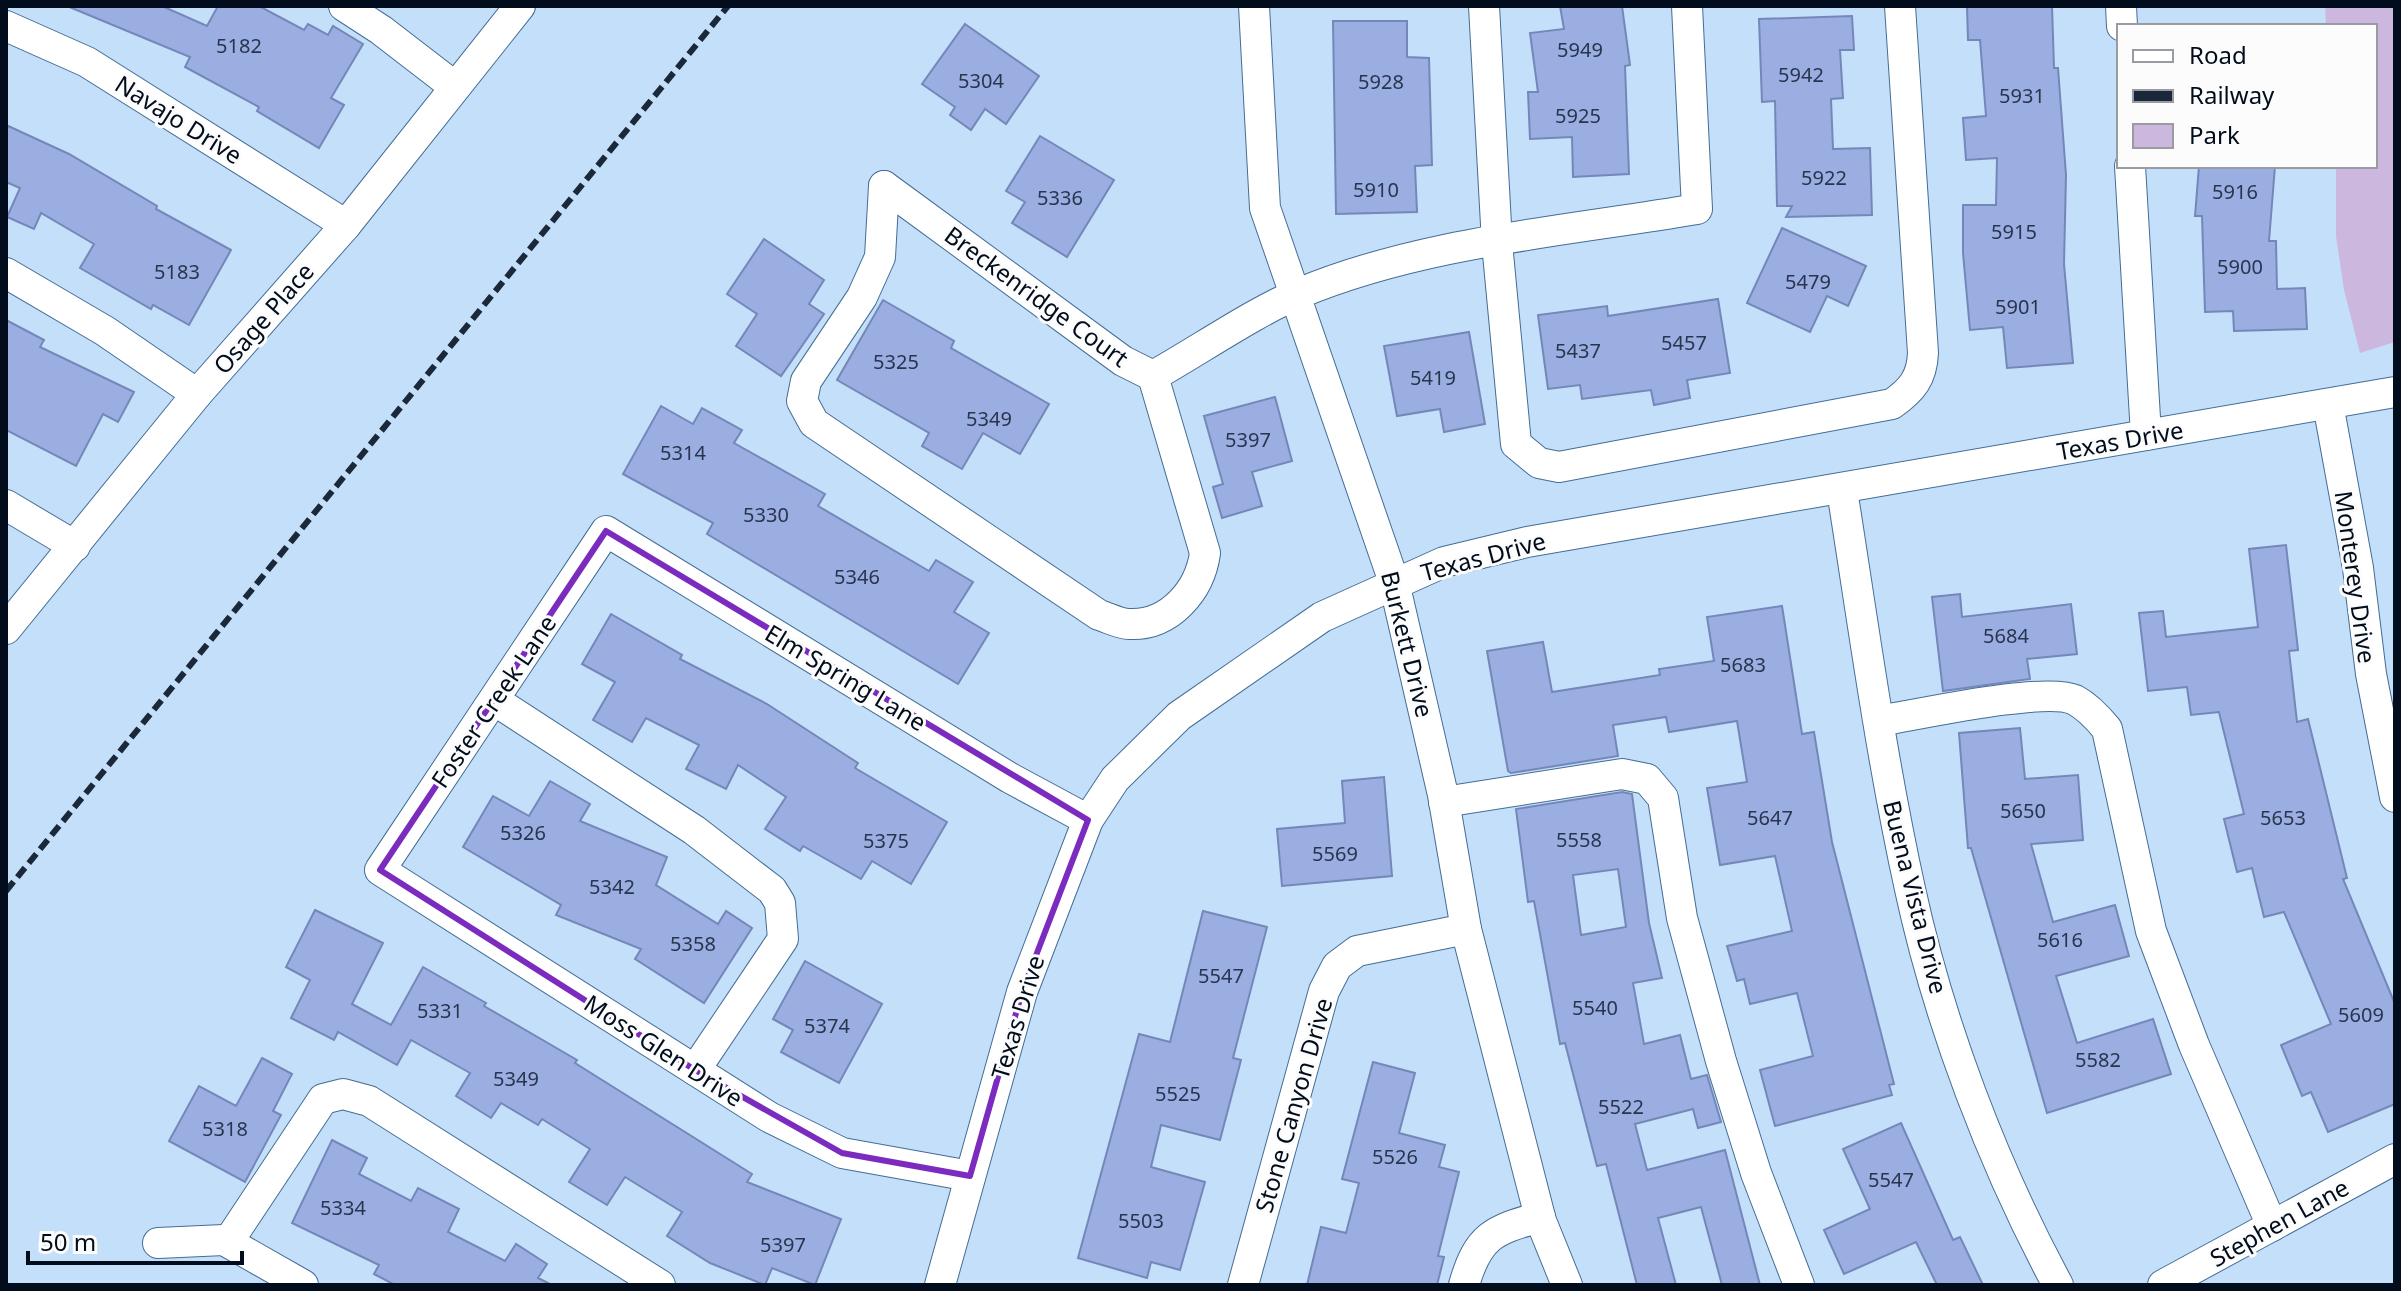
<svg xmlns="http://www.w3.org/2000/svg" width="2401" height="1291" font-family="'Noto Sans',sans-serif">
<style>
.green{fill:#ccb8df}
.building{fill:#9baee2;stroke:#7587b8;stroke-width:2;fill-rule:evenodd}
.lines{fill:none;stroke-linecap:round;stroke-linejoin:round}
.minor-casing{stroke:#446d94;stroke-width:32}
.minor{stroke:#fff;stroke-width:30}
.rail{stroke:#1a2839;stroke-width:6;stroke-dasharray:12 6;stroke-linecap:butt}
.marked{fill:none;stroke:#7b2cbf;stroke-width:6;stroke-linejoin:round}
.labels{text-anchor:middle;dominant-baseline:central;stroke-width:6;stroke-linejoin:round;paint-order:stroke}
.number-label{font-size:20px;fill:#28354e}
.street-label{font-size:24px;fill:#010d1c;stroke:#fcfcfc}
</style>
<rect width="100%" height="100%" fill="#c4dffa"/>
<!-- green -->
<path class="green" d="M2325,6h70v336l-35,11 -16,-63 -8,-54v-70h39v-140h-49z"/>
<!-- building -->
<g class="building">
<path d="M67,6h95l45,20 11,-20h41l45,24 4,-6 20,11 5,-9 30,18 -32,54 13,7 -25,43 -62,-37 2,-4 -74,-40 5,-10z"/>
<path d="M1560,6h62l8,59 -5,1 4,108 -56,3 -1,-40 -42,2 -2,-47h10l-8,-59 34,-4z"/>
<path d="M1967,6h85l2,62h4l8,107 -2,89 9,99 -66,5 -4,-41 -33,3 -7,-77v-48h33l1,-47 -31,2 -3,-42 23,-2 -6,-76h-12z"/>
<path d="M1852,16l2,34h-14l3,48 -12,1 2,50 37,-1 2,67 -86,2 6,-11h-15l-2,-105 -13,1 -3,-83z"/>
<path d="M1333,21h74v36l22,1 3,107 -17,1 2,46 -81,2z"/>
<path d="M965,24l74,52 -33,48 -21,-15 -14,21 -21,-15 5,-8 -33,-23z"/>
<path d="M6,125l63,29 88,52 -1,3 75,41 -42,75 -36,-20 -2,4 -71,-41 14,-24 -53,-31 -7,16 -27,-12 13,-29 -14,-6z"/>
<path d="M1040,136l74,44 -47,77 -55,-34 13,-21 -19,-11z"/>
<path d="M2199,166h76l-6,75h7l1,48 28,-1 2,41 -73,2 -1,-20 -28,1 -3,-96h-7z"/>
<path d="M1782,228l84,38 -18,40 -21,-10 -17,36 -63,-29z"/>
<path d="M764,239l60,41 -15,24 15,10 -43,62 -45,-30 21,-32 -30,-20z"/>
<path d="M1718,299l12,74 -43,7 3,18 -36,7 -3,-15 -69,9 -2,-14 -32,4 -10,-74 69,-9 1,10z"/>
<path d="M883,300l71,41 -3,7 98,56 -29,50 -37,-21 -21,36 -40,-23 7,-13 -92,-53z"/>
<path d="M6,320l38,20 -4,7 94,45 -16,30 -15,-8 -27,52 -70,-36z"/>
<path d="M1469,332l16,92 -41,8 -4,-23 -43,7 -13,-70z"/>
<path d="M1275,397l17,64 -40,11 10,34 -40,12 -9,-31 10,-3 -19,-68z"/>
<path d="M661,406l32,18 9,-16 40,22 -8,13 91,51 -7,12 111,65 7,-11 37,22 -19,30 35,21 -31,51 -251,-150 6,-11 -90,-49z"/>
<path d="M2286,545l12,105 -9,1 8,71 11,-3 39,159 -4,1 52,125v100l-67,28 -17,-40 -9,4 -21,-51 50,-21 -47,-112 -20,5 -12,-49 -15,4 -13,-53 20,-5 -25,-102 -28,3 -4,-28 -39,4 -9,-78 24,-2 3,26 92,-10 -9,-78z"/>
<path d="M1960,594l2,23 109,-13 6,50 -50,5 3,20 -87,12 -11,-94z"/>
<path d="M1782,606l20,128 12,-2 18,110 62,242 -5,1 3,10 -117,31 -15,-56 53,-14 -16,-63 -47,11 -6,-25 -7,2 -10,-35 65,-15 -17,-75 -55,9 -13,-77 40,-6 -10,-61 -68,11 -3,-15 -53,8 5,31 -107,17 -3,-2 -21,-120 56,-9 9,50 108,-17 -1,-6 55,-8 -7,-44z"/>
<path d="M611,614l71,41 -2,4 87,45 91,59 -3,5 92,54 -36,62 -39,-23 -11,18 -58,-33 -3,5 -35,-22 21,-32 -48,-32 -12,24 -40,-20 13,-24 -53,-27 -14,24 -39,-22 22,-38 -33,-18z"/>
<path d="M2020,728l5,51 53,-4 5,65 -52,4 22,78 62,-17 14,51 -73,20 21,67 76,-24 18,55 -124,39 -76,-265h-3l-9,-115z"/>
<path d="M1384,777l8,99 -110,10 -5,-57 68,-6 -3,-42z"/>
<path d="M550,781l40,23 -10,17 87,36 -11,28 62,39 8,-13 26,17 -48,75 -69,-44 6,-10 -85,-34 5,-10 -98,-58 30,-51 36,20z"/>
<path d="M1622,792l10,2 17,129 13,55 -29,5 11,61 36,-9 11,44 16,-4 14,47 -23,6 -5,-19 -58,15 12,46 78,-20 35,135h-38l-21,-78 -43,11 18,67h-39l-31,-121 -9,2 -32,-123 -5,1 -26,-143 -6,1 -12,-93zM1618,869l8,58 -45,8 -8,-60z"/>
<path d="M315,910l68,33 -31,61 39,21 32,-58 63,36 -2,3 93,54 -2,3 177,111 -5,8 94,37 -26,66 -43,-17 -7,17 -55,-22 -43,-27 15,-24 -57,-35 -18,28 -38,-23 21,-33 -48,-30 -4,6 -37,-22 -10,15 -35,-22 14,-23 -59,-33 -14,25 -59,-33 -4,8 -43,-22 19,-38 -24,-13z"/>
<path d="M1203,911l64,16 -34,131 8,2 -21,80 -59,-15 -10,42 54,15 -25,88 -29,-8 -4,16 -69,-20 61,-224 31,8z"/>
<path d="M805,961l77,43 -43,79 -58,-31 12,-22 -20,-11z"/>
<path d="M262,1058l30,16 -19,37 8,4 -36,67 -76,-41 30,-55 37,20z"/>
<path d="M1373,1062l42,11 -16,60 46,12 -6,22 20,5 -21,84 6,1 -7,28h-130l14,-58 25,6 13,-50 -17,-4z"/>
<path d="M1901,1123l52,117 7,-3 23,48h-46l-21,-43 -72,32 -20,-44 46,-21 -27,-60z"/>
<path d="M332,1140l35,18 -8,16 52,27 7,-13 41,21 -11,23 57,29 11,-17 31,20 -9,14 14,7h-157l-21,-11 5,-9 -87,-42z"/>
</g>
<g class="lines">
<defs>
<g id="minor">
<path d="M344,6l37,24 74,57"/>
<path d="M1254,6l11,202 129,374 49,213 23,134 75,292 26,64"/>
<path d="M1484,6l13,237 19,201 23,19 20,4 333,-63c20,-14 30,-26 31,-51l-23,-347"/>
<path d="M2121,6l1,20"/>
<path d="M6,26l81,36 259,163"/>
<path d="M2130,166l16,269"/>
<path d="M884,186l239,175 30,15c45,-25 101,-64 147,-83 122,-51 267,-62 397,-84l-10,-203"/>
<path d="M884,186l-4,71 -18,40 -56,84 -4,20 12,22 285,192c10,3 21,9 30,9 41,2 71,-34 76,-71l-52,-177"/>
<path d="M6,273l99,58 92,63"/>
<path d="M2328,404l30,164 13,106 24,123"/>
<path d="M1842,490c21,133 39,267 68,399 29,134 83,276 148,396"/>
<path d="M6,505l69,41"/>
<path d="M6,629l191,-235 149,-169 174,-219"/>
<path d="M494,700l200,130 78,60 8,13 3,36 -88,131"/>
<path d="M1879,721c38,-6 167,-35 196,-21 13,7 23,18 32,29l44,202 43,114 78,181"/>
<path d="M1444,802l178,-28 25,5 16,19 19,120 39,143 35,112 43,112"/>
<path d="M970,1176l-128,-23 -73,-36 -389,-247 226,-339 404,247 78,42"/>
<path d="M228,1242l95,-143 20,-5 26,7 291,184"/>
<path d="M158,1243l66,-3 79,45"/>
<path d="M940,1285l82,-293 66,-172 27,-41 64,-63 143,-99 122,-55 83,-20 868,-150"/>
<path d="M1243,1285l81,-294 13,-25 20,-15 109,-22"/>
<path d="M1464,1285c14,-49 29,-55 76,-68"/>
<path d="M2163,1285l232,-126"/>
</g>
</defs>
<!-- minor casing -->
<use href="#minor" class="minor-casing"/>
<!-- minor -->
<use href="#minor" class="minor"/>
<!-- rail -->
<path class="rail" d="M6,891l722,-885"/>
</g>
<!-- marked area -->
<path class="marked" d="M606,531l482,289 -66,172 -52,184 -128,-23 -147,-83 -315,-200z"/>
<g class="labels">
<!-- number labels -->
<g class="number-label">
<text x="239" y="45">5182</text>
<text x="1580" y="49">5949</text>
<text x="1801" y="74">5942</text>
<text x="981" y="80">5304</text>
<text x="1381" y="81">5928</text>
<text x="2022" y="95">5931</text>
<text x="1578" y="115">5925</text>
<text x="1824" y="177">5922</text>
<text x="1376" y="189">5910</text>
<text x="2235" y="191">5916</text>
<text x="1060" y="197">5336</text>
<text x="2014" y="231">5915</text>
<text x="2240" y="266">5900</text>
<text x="177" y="271">5183</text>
<text x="1808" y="281">5479</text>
<text x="2018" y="306">5901</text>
<text x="1684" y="342">5457</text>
<text x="1578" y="350">5437</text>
<text x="896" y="361">5325</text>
<text x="1433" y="377">5419</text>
<text x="989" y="418">5349</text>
<text x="1248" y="439">5397</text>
<text x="683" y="452">5314</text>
<text x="766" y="514">5330</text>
<text x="857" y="576">5346</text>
<text x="2006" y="635">5684</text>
<text x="1743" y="664">5683</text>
<text x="2023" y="810">5650</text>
<text x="1770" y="817">5647</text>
<text x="2283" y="817">5653</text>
<text x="523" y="832">5326</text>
<text x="1579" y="839">5558</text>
<text x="886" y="840">5375</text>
<text x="1335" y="853">5569</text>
<text x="612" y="886">5342</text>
<text x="2060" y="939">5616</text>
<text x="693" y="943">5358</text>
<text x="1221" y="975">5547</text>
<text x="1595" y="1007">5540</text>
<text x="440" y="1010">5331</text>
<text x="2361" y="1014">5609</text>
<text x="827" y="1025">5374</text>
<text x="2098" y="1059">5582</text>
<text x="516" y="1078">5349</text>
<text x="1178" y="1093">5525</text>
<text x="1621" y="1106">5522</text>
<text x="225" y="1128">5318</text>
<text x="1395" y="1156">5526</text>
<text x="1891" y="1179">5547</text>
<text x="343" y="1207">5334</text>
<text x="1141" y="1220">5503</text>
<text x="783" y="1244">5397</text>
</g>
<!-- street labels -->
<g class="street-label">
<text transform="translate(179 119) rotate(32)">Navajo Drive</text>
<text transform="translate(1037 296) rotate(36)">Breckenridge Court</text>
<text transform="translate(263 318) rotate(-49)">Osage Place</text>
<text transform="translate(2120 440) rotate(-10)">Texas Drive</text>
<text transform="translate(1483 556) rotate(-15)">Texas Drive</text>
<text transform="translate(2356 577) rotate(82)">Monterey Drive</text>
<text transform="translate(1408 644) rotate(76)">Burkett Drive</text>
<text transform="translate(846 677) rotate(31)">Elm Spring Lane</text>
<text transform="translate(493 701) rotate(-56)">Foster Creek Lane</text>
<text transform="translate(1916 897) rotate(76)">Buena Vista Drive</text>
<text transform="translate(1017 1017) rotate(-73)">Texas Drive</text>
<text transform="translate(664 1050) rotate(33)">Moss Glen Drive</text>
<text transform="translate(1293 1105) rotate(-74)">Stone Canyon Drive</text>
<text transform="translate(2279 1222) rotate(-29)">Stephen Lane</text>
</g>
</g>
<!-- border -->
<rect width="2401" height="1291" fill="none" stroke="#010d1c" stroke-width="16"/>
<!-- legend -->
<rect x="2117" y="24" width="260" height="144" fill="#fcfcfc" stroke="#989ca2" stroke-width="2"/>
<rect x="2133" y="50" width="40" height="12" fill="#ffffff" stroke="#989ca2" stroke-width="2"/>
<text x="2189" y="64" font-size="24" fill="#010d1c">Road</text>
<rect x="2133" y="90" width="40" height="12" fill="#1a2839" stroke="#989ca2" stroke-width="2"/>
<text x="2189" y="104" font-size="24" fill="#010d1c">Railway</text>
<rect x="2133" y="124" width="40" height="24" fill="#ccb8df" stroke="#989ca2" stroke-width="2"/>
<text x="2189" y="144" font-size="24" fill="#010d1c">Park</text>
<!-- scale -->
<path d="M28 1251v12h214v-12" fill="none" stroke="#010d1c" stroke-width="4"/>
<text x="40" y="1251" font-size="24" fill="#010d1c" stroke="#fcfcfc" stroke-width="6" paint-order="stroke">50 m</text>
</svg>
